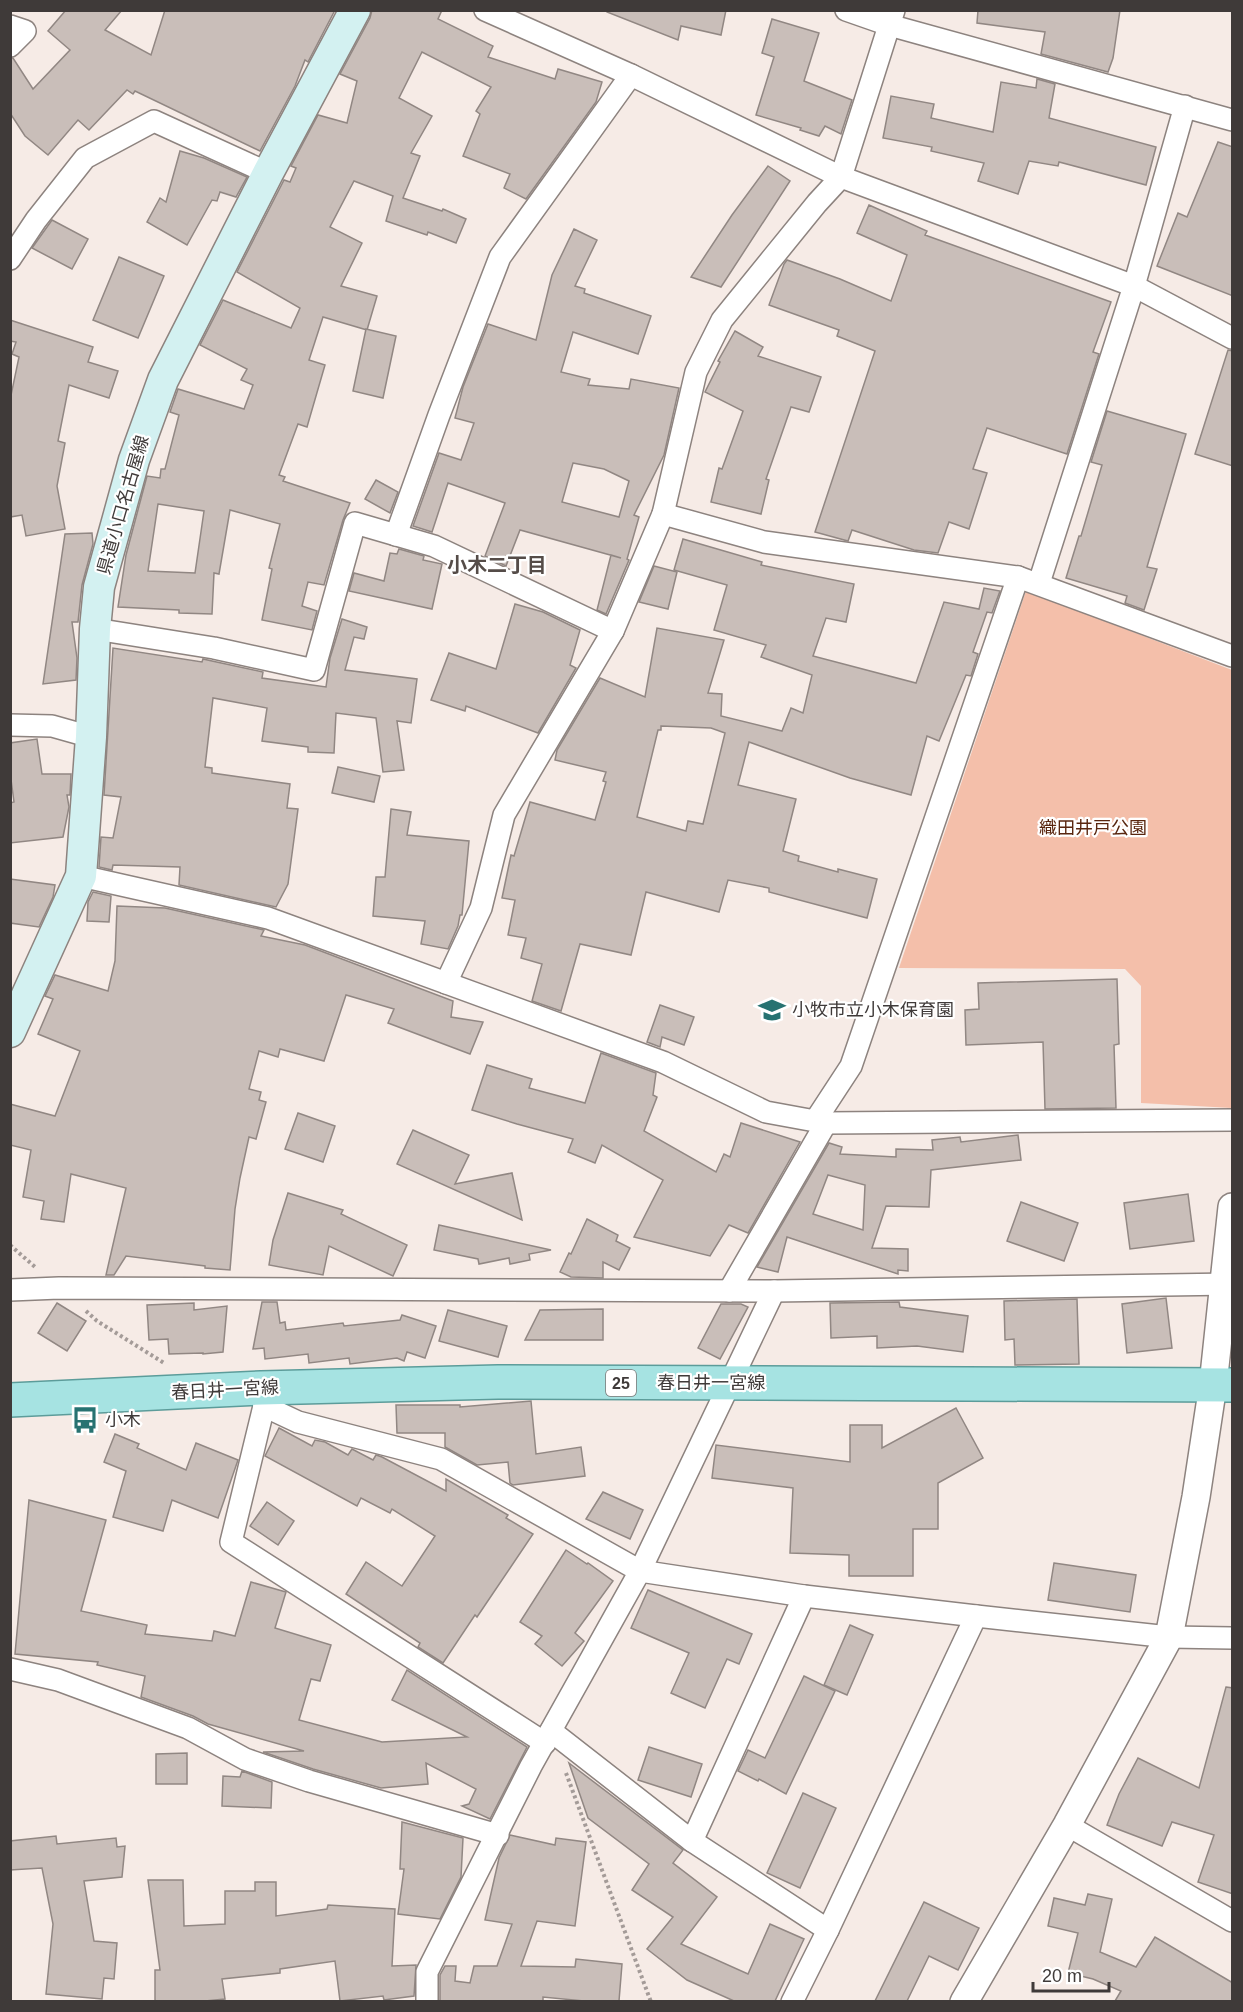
<svg xmlns="http://www.w3.org/2000/svg" width="1243" height="2012" font-family="Helvetica,'Noto Sans JP',sans-serif">
<style>
.green{fill:#f4bfaa}
.building{fill:#c9beb9;stroke:#918783;stroke-width:1.5;fill-rule:evenodd}
.lines{fill:none;stroke-linecap:round;stroke-linejoin:round}
.minor-casing{stroke:#8d837f;stroke-width:24}
.tertiary-casing{stroke:#8d837f;stroke-width:30}
.secondary-casing{stroke:#8d837f;stroke-width:33}
.primary-casing{stroke:#5c9c9a;stroke-width:36}
.path{stroke:#a49b98;stroke-width:4;stroke-dasharray:3 3;stroke-linecap:butt}
.minor{stroke:#fff;stroke-width:21}
.tertiary{stroke:#fff;stroke-width:27}
.secondary{stroke:#d3f1f1;stroke-width:30}
.primary{stroke:#a6e3e2;stroke-width:33}
.labels{text-anchor:middle;dominant-baseline:central;stroke-width:4.5;stroke-linejoin:round;paint-order:stroke}
.shield{fill:#fff;stroke:#797574;stroke-width:1.5}
.shield-label{font-size:16px;font-weight:bold;fill:#3f3a39}
.street-label{font-size:18px;fill:#3f3a39;stroke:#fff}
.park-label{font-size:18px;fill:#59260f;stroke:#fff}
.poi-label{font-size:18px;fill:#3f3a39;stroke:#fff;text-anchor:start}
.neighbourhood-label{font-size:20px;font-weight:bold;fill:#554c48;stroke:#fff}
</style>
<rect width="100%" height="100%" fill="#f6ebe6"/>
<!-- green -->
<path class="green" d="M1026,591l206,79v438l-91,-5v-117l-16,-17 -226,-1z"/>
<!-- building -->
<g class="building">
<path d="M66,10h56l-17,20 46,25 14,-45h170l-27,52 -3,-2 -10,26 -35,65 -125,-60 -2,3 -6,-4 -38,40 -11,-10 -30,35 -23,-19 -15,-23v-55h3l20,31 37,-39 -22,-19z"/>
<path d="M372,10h70l-4,9 55,27 -5,11 67,22 3,-10 44,13 -6,20 -70,97 -22,-11 6,-14 -47,-18 17,-42 -4,-3 15,-24 -69,-35 -23,46 33,18 -21,37 9,3 -17,42 39,13 1,-2 23,10 -10,24 -28,-11 -1,3 -41,-14 7,-25 -39,-15 -24,46 32,16 -21,43 36,10 -10,34 -44,-13 -14,43 16,5 -18,62 -9,-3 -19,51 6,2 -2,4 67,22 -7,17 -19,65 -16,-3 -6,24 15,5 -5,19 -50,-10 10,-51 -3,-1 11,-44 -50,-14 -11,64 -5,-1 -2,41 -33,-1v-3l-61,-3 8,-52 21,-79 13,2 1,-9h4l14,-54 -9,-3 8,-23 66,20 9,-24 -12,-5 6,-11 -47,-24 23,-45 68,28 9,-20 -63,-36 47,-92 6,2 6,-14 -5,-2 27,-51 29,8 10,-42 -17,-7 30,-56zM158,504l46,7 -9,62 -47,-2z"/>
<path d="M607,10h119l-5,25 -40,-9 -3,14 -71,-28z"/>
<path d="M978,10h142l-7,48 -5,14 -67,-18 4,-22 -68,-9z"/>
<path d="M772,19l47,14 -15,48 48,19 -11,34 -16,-8 -6,10 -19,-6 1,-2 -45,-13 18,-58 -12,-4z"/>
<path d="M1037,79l18,5 -6,34 107,29 -10,38 -87,-23 -1,4 -29,-5 -11,33 -40,-13 6,-18 -53,-12 1,-4 -49,-9 8,-42 43,8 -3,14 62,14 8,-50 35,6z"/>
<path d="M1218,142l15,5v149l-76,-30 21,-53 9,4z"/>
<path d="M180,151l24,7 43,19 -11,20 -16,-5 -3,9 -5,-1 -25,45 -40,-23 13,-24 6,4z"/>
<path d="M768,166l22,15 -69,106 -30,-10 41,-62z"/>
<path d="M869,205l58,26 -2,4 186,67 -18,50 6,2 -32,100 -80,-26 -14,41 14,4 -18,56 -20,-7 -11,31 -24,-3 -62,-20 -4,11 -33,-9 60,-181 -38,-15 2,-6 -70,-25 15,-41 3,-4 53,19 51,22 16,-46 -50,-22z"/>
<path d="M52,220l36,19 -16,30 -40,-21z"/>
<path d="M574,229l23,11 -22,46 10,3 -1,4 67,23 -13,38 -65,-22 -12,40 29,7 -2,6 41,4 2,-10 48,9 -15,67 -30,60 5,2 -12,42 2,1 -23,54 -9,-4 14,-55 10,3 -101,-28 -14,36 -21,-10 20,-53 -57,-20 -16,49 -19,-6 26,-73 22,7 13,-37 -19,-5 8,-31 25,-63 48,16 16,-65zM573,463l31,6 25,12 -10,36 -57,-15z"/>
<path d="M119,257l45,19 -26,62 -45,-18z"/>
<path d="M10,320l83,27 -5,15 30,9 -9,27 -40,-13 -11,56 7,2 -8,43 8,43 -39,7 -4,-21 -12,2v-117l9,-43 -7,-3 4,-12 -6,-1z"/>
<path d="M366,329l30,7 -13,62 -30,-7z"/>
<path d="M735,331l28,16 -5,9 63,21 -12,35 -18,-5 -25,72 3,1 -8,34 -50,-12 8,-34 3,1 21,-58 -38,-19 15,-30 -2,-1z"/>
<path d="M1228,350l5,1v115l-38,-12z"/>
<path d="M1107,411l79,23 -39,133 10,2 -13,41 -19,-7 2,-7 -61,-18 13,-42h2l21,-71 -11,-3z"/>
<path d="M376,480l22,12 -8,21 -25,-14z"/>
<path d="M92,533l1,11 -11,41 -4,37h-6l5,36 -1,22 -33,4 22,-150z"/>
<path d="M683,539l79,23 -1,3 93,19 -8,38 -20,-4 -13,38 103,27 28,-81 35,7 5,-21 16,3 -8,22 -5,-1 -14,40 5,2 -7,22 -5,-1 -27,66 -12,-5 -16,59 -61,-17 -101,-36 -11,43 58,14 -13,52 16,5 -1,5 40,11v-3l39,10 -10,39 -98,-26v-4l-41,-8 -9,32 -73,-20 -15,63 -51,-11 -19,67 -29,-10 10,-37 -21,-6 5,-20 -18,-3 7,-35 -13,-2 9,-43 3,1 16,-54 65,18 11,-38 -3,-1 3,-9 -51,-12 2,-10 43,-72 45,19 12,-69 67,12 -16,53 14,1 -1,22 61,15 9,-23 12,5 9,-38 -51,-18 5,-12 -52,-15 13,-45 -53,-15zM661,726l50,2 14,5 -22,91 -15,-3 -2,10 -49,-14 21,-87h3z"/>
<path d="M399,549l25,7 -1,4 19,4 -10,45 -83,-18 5,-18 30,8 6,-28 7,1z"/>
<path d="M654,566l23,6 -9,37 -29,-7z"/>
<path d="M515,604l28,8 37,18 -10,35 6,3 -38,65 -72,-27 -1,5 -34,-11 18,-47 47,16z"/>
<path d="M342,619l25,8 -3,12 -10,-2 -9,33 72,9 -6,44 -14,-2 7,49 -21,2 -7,-54 -40,-5 -2,40 -26,-1v-5l-46,-6 5,-33 -54,-10 -8,69 7,1v5l78,11 -3,24 11,1 -10,75 -12,23 -97,-22 1,-18 -67,-2 -1,5 -13,-3 2,-30 12,1 8,-41 -17,-2 9,-147 89,14 1,-3 9,2 51,11 -1,6 64,9 4,-29z"/>
<path d="M37,739l5,35h29l-1,21h-3l2,12 -6,30 -53,6v-40l4,-1 -4,-30v-29z"/>
<path d="M338,767l42,9 -6,26 -42,-9z"/>
<path d="M391,809l20,3 -4,23 62,6 -7,74h-2l-2,11 -10,23 -27,-5 4,-23 -52,-5 3,-39h9z"/>
<path d="M10,879l45,6 -2,12 -14,30 -29,-4z"/>
<path d="M93,892l18,4 -2,26 -22,-1 1,-19z"/>
<path d="M117,906l48,2 99,22 -3,6 44,9 148,56 -2,16 32,5 -13,32 -82,-31 6,-14 -48,-14 -22,66 -44,-12 -2,8 -19,-6 -10,38 12,3 -2,8 7,2 -10,37 -7,-2 -9,41 -5,31 -5,61 -25,-2v-2l-79,-10 -12,19h-8l20,-87 -55,-14 -7,48 -23,-3 3,-18 -21,-4 8,-47 -21,-5v-41l45,12 25,-65 -42,-17 15,-35 -8,-3 10,-21 53,16 7,-30z"/>
<path d="M1117,979l2,65 -5,1 2,63 -71,1 -2,-67 -77,3 -1,-35 14,-1 -1,-26z"/>
<path d="M660,1005l34,12 -10,28 -22,-8 -2,10 -13,-5z"/>
<path d="M601,1053l55,20 -3,22 4,2 -13,34 72,41 8,-18 6,3 11,-34 59,19 -52,91 -19,-8 -19,31 -76,-19 29,-57 -61,-35 -7,18 -27,-11 5,-13 -56,-15 -45,-14 15,-45 45,14 -3,9 56,15z"/>
<path d="M298,1113l37,13 -12,36 -38,-13z"/>
<path d="M413,1130l56,25 -14,29 57,-11 10,47 -125,-56z"/>
<path d="M1018,1135l3,25 -90,10 -2,37 -43,-1 -14,42 36,1v22l-10,-1v4l-111,-37 -9,35 -21,-5 72,-124 13,4 -2,7 56,3v-8l37,1 -1,-10 28,-3 1,5zM828,1175l37,10 -2,45 -50,-16z"/>
<path d="M288,1193l55,17 -2,4 66,31 -14,31 -64,-30 -6,29 -54,-10 4,-25z"/>
<path d="M1188,1194l6,47 -64,8 -6,-46z"/>
<path d="M1021,1202l57,21 -14,38 -57,-20z"/>
<path d="M587,1219l31,16 -2,6 14,7 -11,22 -16,-8v16l-32,-1 -11,-5 9,-19 2,1z"/>
<path d="M439,1225l112,25 -22,4 1,6 -20,4 -1,-6 -30,6 -1,-5 -44,-9z"/>
<path d="M1166,1298l6,50 -45,5 -5,-49z"/>
<path d="M1077,1299l2,65 -64,1 -1,-26 -9,1 -1,-39z"/>
<path d="M262,1302h15l3,21 5,-1 1,8 57,-7 1,3 56,-6 2,-5 34,11 -11,32 -18,-6 -3,9 -7,-3 -47,6 -1,-6 -40,5 -1,-9 -43,5 -1,-11 -11,1z"/>
<path d="M899,1302l1,5 68,9 -5,36 -46,-6 -40,2v-12l-46,2 -1,-35z"/>
<path d="M57,1303l29,18 -19,30 -29,-18z"/>
<path d="M194,1303v7l33,-4 -4,46 -20,2v-1l-34,1 -1,-15 -19,1 -2,-35z"/>
<path d="M721,1304h20l7,3 -28,52 -22,-11z"/>
<path d="M603,1309v31h-78l15,-30z"/>
<path d="M448,1310l59,16 -9,31 -59,-16z"/>
<path d="M531,1401l5,53 45,-7 4,29 -72,9 -3,-2 -2,-21 -31,3 -32,-18v-14h-48l-1,-28h64v2z"/>
<path d="M956,1408l27,50 -45,25v46h-25v47h-64v-21l-59,-2 3,-65 -81,-10 4,-33 134,17v-37h32v23z"/>
<path d="M279,1428l33,18 3,-6 10,2 23,13 4,-6 21,11 3,-5 6,2 64,34v-12l62,36 -2,3 27,16 -56,83 -2,-2 -32,48 -25,-16 2,-4 -74,-49 20,-32 36,24 33,-50 -43,-27 -2,4 -29,-15 -4,8 -92,-50z"/>
<path d="M115,1434l24,10 -2,4 49,22 10,-27 42,17 -20,58 -46,-18 -9,31 -50,-14 13,-46 -22,-9z"/>
<path d="M603,1492l40,18 -13,29 -44,-20z"/>
<path d="M29,1500l77,20 -25,91 66,14 -2,9 67,7 2,-10 21,5 16,-54 35,10 -11,36 56,17 -11,36 -9,-2 -12,41 83,22 85,-5 -75,-37 15,-30 120,77 -37,72 -28,-13 7,-2 7,-15 -50,-26 2,21 -47,4 -68,-19 -50,-17 41,-1 -96,-27 -15,-8 -52,-19 4,-21 -48,-11 1,-3 -83,-8z"/>
<path d="M267,1502l27,19 -16,24 -28,-19z"/>
<path d="M566,1550l21,14 1,-1 25,18 -38,52 9,8 -22,25 -27,-22 7,-8 -22,-14z"/>
<path d="M1054,1563l82,12 -6,37 -82,-12z"/>
<path d="M648,1590l104,44 -13,30 -12,-5 -22,49 -34,-15 18,-40 -58,-25z"/>
<path d="M850,1625l23,10 -26,60 -23,-10z"/>
<path d="M804,1676l31,15 -49,103 -27,-15 -1,2 -20,-10 10,-21 17,8z"/>
<path d="M1226,1687l7,1v206l-35,-12 16,-47 -42,-13 -10,24 -55,-21 12,-31 19,-36 61,30z"/>
<path d="M649,1747l53,17 -11,33 -53,-17z"/>
<path d="M187,1753v31h-31v-30z"/>
<path d="M569,1763l114,87 -10,13 44,34 -36,47 67,30 22,-50 34,15 -29,62h-41l-47,-21 -40,-31 26,-32 -41,-27 17,-26 -61,-46z"/>
<path d="M242,1771l30,11 -1,26 -49,-2 1,-30 17,1z"/>
<path d="M803,1793l33,15 -36,80 -33,-15z"/>
<path d="M402,1822l61,16 -2,39 -21,42 -42,-5 6,-45h-4z"/>
<path d="M510,1835l45,10 1,-7 30,4 -11,84 -38,-5 -16,45 54,1 1,-8 46,5 -3,37h-35l-41,-4v4h-103v-26l5,-9h11l-1,15 15,2 4,-17h23l15,-42 -27,-4 14,-62z"/>
<path d="M56,1836l1,8 59,-6 1,9 8,-1 -3,31 -38,4 10,60 23,2 -3,36 -10,-1 -2,21 -56,-5 7,-70 -11,-56 -32,2v-29z"/>
<path d="M148,1880h35l1,46 41,-2v-33h30v-9h21v34l51,-7 1,-4 67,4 -3,57 24,-1 -2,31 -30,4 -1,-4 -43,5 -5,-40 -55,8v4l-58,6 3,20 -20,2h-50v-31h5z"/>
<path d="M1088,1894l24,5 -12,53 36,15 19,-30 78,46v18h-118l6,-10 -28,-12 -25,-6 10,-40 -30,-7 6,-28 31,7z"/>
<path d="M924,1902l55,26 -21,42 -29,-14 -22,45h-32z"/>
</g>
<g class="lines">
<defs>
<g id="minor">
<path d="M485,10l146,65 210,102 293,109 98,52"/>
<path d="M846,10l43,15 343,95"/>
<path d="M10,26l15,5 -15,15"/>
<path d="M10,259l26,-39 49,-62 69,-37 114,52"/>
<path d="M663,514l101,28 254,35 214,79"/>
<path d="M396,535l43,-120 61,-158 131,-182"/>
<path d="M1039,583l95,-297 51,-180"/>
<path d="M95,629l119,19 100,22 41,-147 79,23 179,85"/>
<path d="M10,725l42,1 39,11"/>
<path d="M81,876l187,42 395,144 103,50 60,11 406,-3"/>
<path d="M446,983l35,-75 23,-93 109,-184 50,-117 33,-142 26,-52 95,-117 24,-26 53,-167"/>
<path d="M815,1121l36,-55 167,-489"/>
<path d="M10,1290l49,-2 715,3 458,-7"/>
<path d="M729,1291l97,-168"/>
<path d="M261,1388l3,18 34,16 143,37 199,112 164,25 172,20 193,21 63,1"/>
<path d="M264,1406l-33,136 314,201"/>
<path d="M10,1669l48,11 130,48 57,31 64,22 189,54"/>
<path d="M551,1731l141,110 136,89"/>
<path d="M1067,1825l165,96"/>
<path d="M692,1841l112,-245"/>
<path d="M427,2002v-30l104,-206 109,-195 134,-280"/>
<path d="M792,2002l36,-72 148,-314"/>
</g>
<path id="tertiary" d="M964,2002l103,-177 102,-188 27,-140 17,-112 19,-178"/>
<path id="secondary" d="M10,1032l71,-156 10,-139 4,-108 4,-42 35,-127 29,-80 105,-207 87,-163"/>
<path id="primary" d="M10,1400l251,-12 237,-6 734,3"/>
</defs>
<!-- minor casing -->
<use href="#minor" class="minor-casing"/>
<!-- tertiary casing -->
<use href="#tertiary" class="tertiary-casing"/>
<!-- secondary casing -->
<use href="#secondary" class="secondary-casing"/>
<!-- primary casing -->
<use href="#primary" class="primary-casing"/>
<!-- path -->
<g class="path">
<path d="M10,1245l25,22"/>
<path d="M86,1311l11,10 67,42"/>
<path d="M566,1773l85,229"/>
</g>
<!-- minor -->
<use href="#minor" class="minor"/>
<!-- tertiary -->
<use href="#tertiary" class="tertiary"/>
<!-- secondary -->
<use href="#secondary" class="secondary"/>
<!-- primary -->
<use href="#primary" class="primary"/>
</g>
<!-- icons -->
<defs>
<symbol id="school-bare" viewBox="-9 -9 18 18"><path d="M0-5L7-2L0 1L-7-2ZM-4 1L0 2.5L4 1V4Q0 6-4 4Z" fill="#277271" stroke="#fff" stroke-width="2.5" paint-order="stroke"/></symbol>
<symbol id="bus-bare" viewBox="-9 -9 18 18"><path d="M-5-6H5V4H4V6H2V4H-2V6H-4V4H-5ZM-3.5-4V0h7V-4ZM-3.5 1.2v1.5H-2V1.2ZM2 1.2v1.5H3.5V1.2Z" fill="#277271" stroke="#fff" stroke-width="2.5" paint-order="stroke"/></symbol>
</defs>
<g fill-rule="evenodd">
<use href="#school-bare" x="753" y="991" width="38" height="38"/>
<use href="#bus-bare" x="66" y="1401" width="38" height="38"/>
</g>
<g class="labels">
<!-- shield labels -->
<rect class="shield" x="606" y="1370" width="30" height="26" rx="4.5"/>
<g class="shield-label">
<text x="621" y="1383">25</text>
</g>
<!-- street labels -->
<g class="street-label">
<text transform="translate(123 505) rotate(-74)">県道小口名古屋線</text>
<text x="711" y="1383">春日井一宮線</text>
<text transform="translate(225 1390) rotate(-3)">春日井一宮線</text>
</g>
<!-- park labels -->
<g class="park-label">
<text x="1093" y="828">織田井戸公園</text>
</g>
<!-- poi labels -->
<g class="poi-label">
<text x="792" y="1010">小牧市立小木保育園</text>
<text x="105" y="1420">小木</text>
</g>
<!-- neighbourhood labels -->
<g class="neighbourhood-label">
<text x="497" y="565">小木二丁目</text>
</g>
</g>
<!-- border -->
<rect width="1243" height="2012" fill="none" stroke="#3f3a39" stroke-width="24"/>
<!-- scale -->
<path d="M1033 1982v9h76v-9" fill="none" stroke="#3f3a39" stroke-width="3"/>
<text x="1042" y="1982" font-size="18" fill="#3f3a39" stroke="#ffffff" stroke-width="4.5" paint-order="stroke">20 m</text>
</svg>
